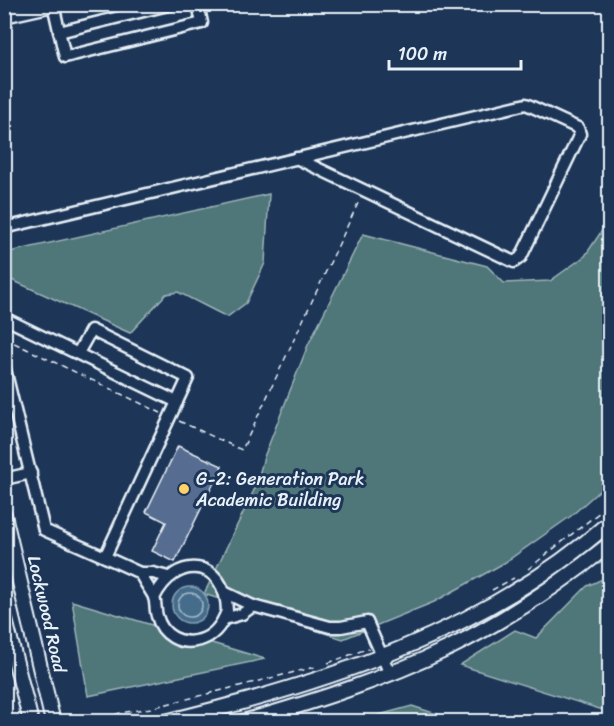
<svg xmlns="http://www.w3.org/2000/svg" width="614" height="726" font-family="Sriracha,sans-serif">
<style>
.green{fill:#4f7679;stroke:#9cb4b8;stroke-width:1.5}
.water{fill:#456d8b;stroke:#86a2b7;stroke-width:1.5}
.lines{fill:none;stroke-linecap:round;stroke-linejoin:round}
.shore{stroke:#a7bccc;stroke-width:1.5}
.building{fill:#576d91;stroke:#e8f1f8;stroke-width:1.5}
.minor-casing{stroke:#e8f1f8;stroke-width:15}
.major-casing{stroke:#e8f1f8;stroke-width:18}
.path{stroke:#e8f1f8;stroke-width:1.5;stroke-dasharray:6 4.5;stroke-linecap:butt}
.minor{stroke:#1d3557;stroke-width:10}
.major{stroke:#1d3557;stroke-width:14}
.poi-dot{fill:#ffd166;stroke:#1d3557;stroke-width:2}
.labels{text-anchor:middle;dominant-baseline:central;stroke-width:6;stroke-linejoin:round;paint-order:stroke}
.poi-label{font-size:18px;fill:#e8f1f8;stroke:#1d3557;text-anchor:start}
.street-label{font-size:18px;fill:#e8f1f8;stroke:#1d3557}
</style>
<rect width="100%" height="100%" fill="#1d3557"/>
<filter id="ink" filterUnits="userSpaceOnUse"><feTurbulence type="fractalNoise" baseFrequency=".0167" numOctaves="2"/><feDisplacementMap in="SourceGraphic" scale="12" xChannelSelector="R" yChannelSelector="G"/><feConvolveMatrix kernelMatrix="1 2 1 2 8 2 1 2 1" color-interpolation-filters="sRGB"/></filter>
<g filter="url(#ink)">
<!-- green -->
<g class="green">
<path d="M269,194l-4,69 -19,40 -19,14 -49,-25 -12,2 -36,39 -125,-56v-24z"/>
<path d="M609,220v262l-38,34 -67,47 -70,39 -91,37 -139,-45 52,-108 8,-29 44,-112 55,-111 124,32 17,17 46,-2 35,-25z"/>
<path d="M609,576v136l-149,-47 55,-35 21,8 51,-52z"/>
<path d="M72,601l193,58 -177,37z"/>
<path d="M412,706l46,15h-101z"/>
</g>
<!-- water -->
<circle class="water" cx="190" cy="605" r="18"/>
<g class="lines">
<!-- shore -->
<circle class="shore" cx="190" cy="605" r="12"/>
</g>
<!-- building -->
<path class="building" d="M178,446l44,20 -47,96 -23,-11 14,-29 -20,-10z"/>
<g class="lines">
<defs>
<g id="minor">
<path d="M53,4l12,53 137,-34 -4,-19"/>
<path d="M4,17l49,-11"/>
<path d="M59,32l113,-28"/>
<path d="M4,228l522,-124 52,24 2,6 -59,123 -7,5 -218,-104"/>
<path d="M4,318l173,84"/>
<path d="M4,365l40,165 61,27 83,-179 -97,-48 -13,23"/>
<path d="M4,479l27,-6"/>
<path d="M105,557l35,16h13l15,4"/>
<path d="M140,573c4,9 10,16 14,24 2,6 1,13 3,19 5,19 23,30 43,24 14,-4 22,-15 27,-29 -1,-52 -51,-58 -73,-13"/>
<path d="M224,592l29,14 77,21h11l26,-5 23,52"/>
<path d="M224,619l18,-5 11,-8"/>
</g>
<g id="major">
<path d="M4,515l49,207"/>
<path d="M4,616l27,106"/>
<path d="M165,722c158,-38 321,-90 445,-200"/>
<path d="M243,722c70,-20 140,-42 206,-74 57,-28 111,-64 161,-104"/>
</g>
</defs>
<!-- minor casing -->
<use href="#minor" class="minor-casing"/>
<!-- major casing -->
<use href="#major" class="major-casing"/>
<!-- path -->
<g class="path">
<path d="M4,341h6l151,72"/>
<path d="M179,421l63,29 118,-251"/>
<path d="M528,569l82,-65"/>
<path d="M492,590l22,-12"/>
<path d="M328,663l41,-15"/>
<path d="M95,722l25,-9 31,-5 164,-41"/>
</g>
<!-- minor -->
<use href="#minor" class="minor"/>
<!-- major -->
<use href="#major" class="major"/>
</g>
</g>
<!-- markers -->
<circle class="poi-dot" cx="184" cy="489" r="6"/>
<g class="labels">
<!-- poi labels -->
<g class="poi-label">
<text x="196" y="479">G-2: Generation Park<tspan x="196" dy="21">Academic Building</tspan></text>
</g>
<!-- street labels -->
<g class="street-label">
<text transform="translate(47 614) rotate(77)">Lockwood Road</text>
</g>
</g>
<!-- margin -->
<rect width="614" height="726" fill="none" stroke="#1d3557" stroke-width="24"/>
<rect x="12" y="12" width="590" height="702" fill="none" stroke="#e8f1f8" stroke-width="2" filter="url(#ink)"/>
<!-- scale -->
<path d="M389 60v9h132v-9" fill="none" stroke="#e8f1f8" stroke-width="3"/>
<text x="398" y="60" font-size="18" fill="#e8f1f8" stroke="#1d3557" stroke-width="4.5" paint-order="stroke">100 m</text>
</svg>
